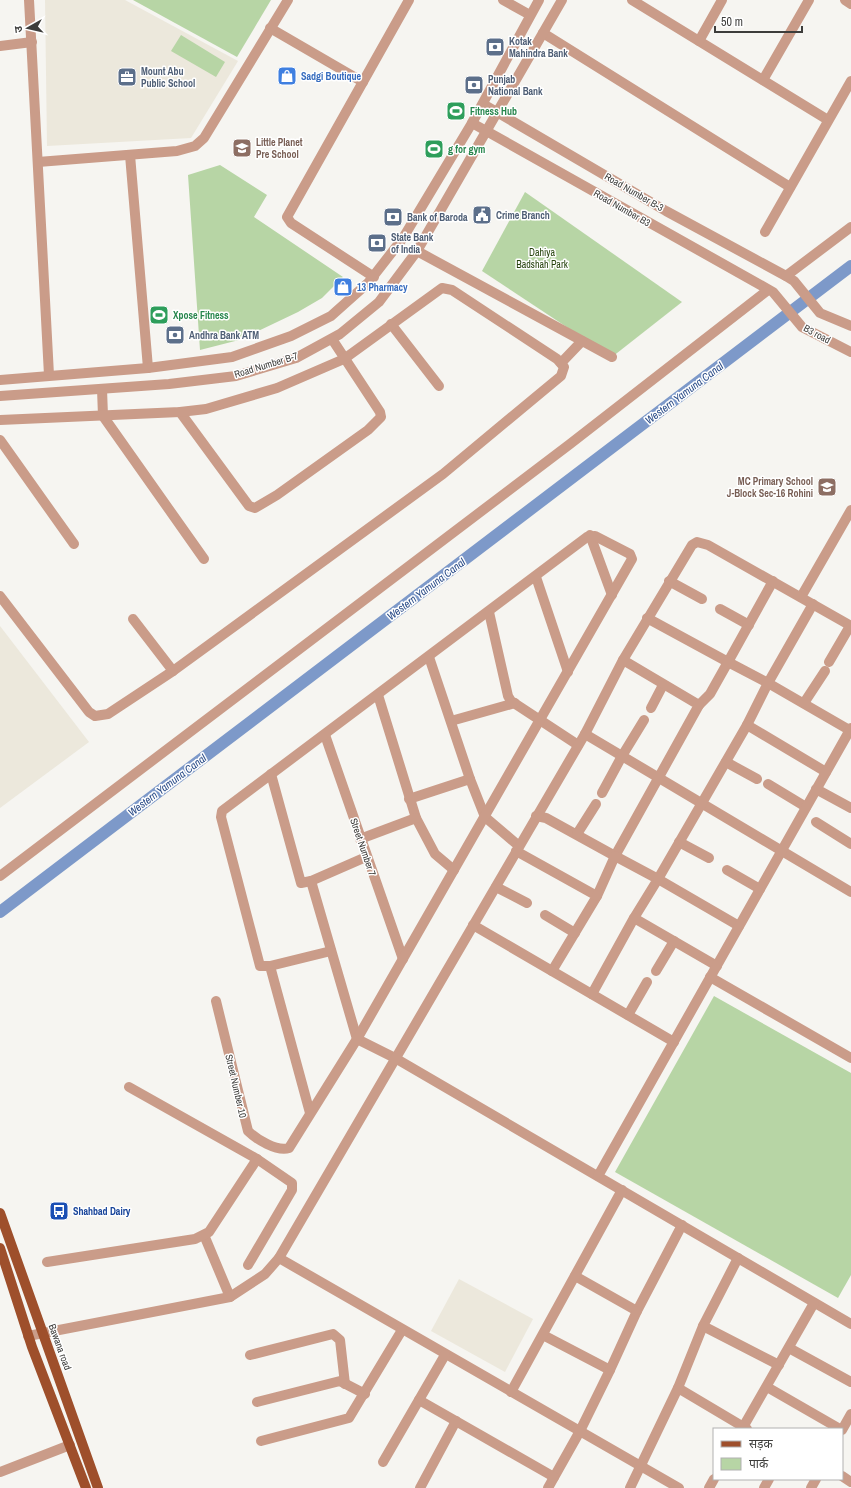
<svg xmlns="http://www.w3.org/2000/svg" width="851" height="1488" font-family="'Archivo Narrow','Noto Sans Devanagari',sans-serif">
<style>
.built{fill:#ece8dc}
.green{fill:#b7d5a5}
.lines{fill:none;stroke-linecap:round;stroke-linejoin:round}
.canal{stroke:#7d99c9;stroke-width:12}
.minor{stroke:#ca9c89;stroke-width:10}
.major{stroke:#9e4f2b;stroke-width:10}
.labels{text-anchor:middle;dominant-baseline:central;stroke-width:3;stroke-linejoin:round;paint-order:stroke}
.service-label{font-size:10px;font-weight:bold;fill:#4e5e75;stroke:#fff;text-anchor:start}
.shop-label{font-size:10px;font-weight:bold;fill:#366cbe;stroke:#fff;text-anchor:start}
.leisure-label{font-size:10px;font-weight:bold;fill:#27864d;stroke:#fff;text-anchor:start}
.education-label{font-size:10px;font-weight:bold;fill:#785e54;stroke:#fff;text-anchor:start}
.street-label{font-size:10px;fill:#3d3d3b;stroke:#fff}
.park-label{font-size:10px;fill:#25420c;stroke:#fff}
.transit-label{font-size:10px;font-weight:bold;fill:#164399;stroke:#fff;text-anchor:start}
.water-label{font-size:11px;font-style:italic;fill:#2a4c88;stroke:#fff}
</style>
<rect width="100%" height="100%" fill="#f6f5f1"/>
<!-- built -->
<g class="built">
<path d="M45,0h80l113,61 -47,77 -144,8z"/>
<path d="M0,626l89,116 -89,66z"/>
<path d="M459,1279l74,40 -28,53 -74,-41z"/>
</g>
<!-- green -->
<g class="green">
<path d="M133,0h138l-34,57z"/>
<path d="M181,35l44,27 -9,15 -45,-26z"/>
<path d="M220,165l47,30 -13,22 89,60 -21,21 -24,14 -59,28 -39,10 -12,-175z"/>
<path d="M525,192l157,110 -70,55 -130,-86z"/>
<path d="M714,996l137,77v202l-13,23 -223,-126z"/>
</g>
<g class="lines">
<!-- canal -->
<path class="canal" d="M0,912l851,-646"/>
<!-- minor -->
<g class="minor">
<path d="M29,0l20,375"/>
<path d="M503,0l27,15"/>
<path d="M632,0l196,120"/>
<path d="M845,0l6,4"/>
<path d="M270,28l93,54"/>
<path d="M543,33l247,154"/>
<path d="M699,41l23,-41"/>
<path d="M0,46l32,-4"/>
<path d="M763,80l46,-80"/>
<path d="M483,104l183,107 120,65 8,5 26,32 31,13"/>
<path d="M472,123l301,169 29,35 49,25"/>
<path d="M130,155l18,213"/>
<path d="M38,162l139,-11 18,-5 9,-8 84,-138"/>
<path d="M765,232l86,-151"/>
<path d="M417,251l195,106"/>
<path d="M786,276l65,-49"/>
<path d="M374,277l-83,-54 -4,-6 122,-217"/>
<path d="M391,324l48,62"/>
<path d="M561,363l21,-22"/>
<path d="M0,380l148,-12 84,-11 59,-21 40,-20 37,-33 35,-45 69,-115 67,-123"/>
<path d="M102,389l1,27 101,143"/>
<path d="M0,396l169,-12 67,-8 60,-18 44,-24 39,-32 38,-51 145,-251"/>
<path d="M180,412l69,94 6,2 22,-13 91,-65 13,-13 -1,-5 -48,-73"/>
<path d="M0,420l180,-8 26,-3 71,-21 67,-29 98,-71 10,2 105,69 7,8 -3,9 -118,98 -270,197 -65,43 -13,2 -6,-4 -89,-116"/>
<path d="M0,440l74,104"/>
<path d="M590,535l22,60"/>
<path d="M536,577l32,95"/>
<path d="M669,581l33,18"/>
<path d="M801,597l50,-87"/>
<path d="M813,604l-45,79 83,48"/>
<path d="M720,609l29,16"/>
<path d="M489,612l19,84 3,5 67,44"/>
<path d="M647,618l81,44 45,-81"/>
<path d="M133,619l40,52"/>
<path d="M429,657l41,122 15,38 34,29"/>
<path d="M829,662l21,-36"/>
<path d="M378,695l38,123 19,36 19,16"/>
<path d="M804,703l21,-32"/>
<path d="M699,705l11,-11 18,-32 40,21 -21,42"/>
<path d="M651,708l12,-23"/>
<path d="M451,721l64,-18"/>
<path d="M585,734l266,158"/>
<path d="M325,735l78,224"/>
<path d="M726,762l31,17"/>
<path d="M271,774l30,109 10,-2 55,-24"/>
<path d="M768,784l38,23"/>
<path d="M816,789l35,19"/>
<path d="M602,793l20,-37 22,-36"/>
<path d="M409,799l61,-20"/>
<path d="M536,816l10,2 69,38 84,-151 -76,-45"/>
<path d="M816,822l35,22"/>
<path d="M577,834l19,-30"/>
<path d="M360,839l56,-21"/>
<path d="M679,842l30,16"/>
<path d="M516,851l81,45 -45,75"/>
<path d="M727,870l33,19"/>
<path d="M0,876l570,-432 198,-154"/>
<path d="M311,881l46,158 38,19 456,266"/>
<path d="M496,887l31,16"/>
<path d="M597,896l18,-40 43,23 -24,39"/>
<path d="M545,915l30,18"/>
<path d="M473,925l201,117"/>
<path d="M739,926l-81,-47 89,-154 79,47"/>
<path d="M270,966l40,147"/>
<path d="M656,971l18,-30"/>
<path d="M710,977l141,81"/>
<path d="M592,994l42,-76 83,48"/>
<path d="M216,1001l32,130c8,8 29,21 41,17l68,-109 275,-480 -2,-5 -35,-18 -8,1 -365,274 -1,6 39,149h10l61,-15"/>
<path d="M628,1015l19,-33"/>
<path d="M129,1087l128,72 35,24v7l-44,75"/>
<path d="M598,1176l253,-448"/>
<path d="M204,1235l26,62"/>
<path d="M279,1258l400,230"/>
<path d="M738,1258l-35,68 76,39"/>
<path d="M47,1262l148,-23 14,-7 48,-73"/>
<path d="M575,1276l62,35 45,-86"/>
<path d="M543,1335l67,35 -30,61 -32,57"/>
<path d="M28,1336l202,-39 35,-23 14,-16 306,-524 38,-74 69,-115 5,-3 11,3 143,81"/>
<path d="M789,1348l62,34"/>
<path d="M250,1355l83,-21 7,6 5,44"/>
<path d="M610,1370l27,-59"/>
<path d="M767,1387l73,42"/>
<path d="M678,1388l25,-62"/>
<path d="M511,1392l111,-202"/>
<path d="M419,1400l135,77"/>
<path d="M257,1402l83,-21 25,13"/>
<path d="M742,1429l72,-126"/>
<path d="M842,1430l9,-16"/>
<path d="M261,1441l88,-23 53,-88"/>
<path d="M383,1462l62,-107"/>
<path d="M0,1472l70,-27"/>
<path d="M842,1476l9,6"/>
<path d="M420,1488l36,-67"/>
<path d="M630,1488l48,-100 69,41"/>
<path d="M709,1488l5,-9"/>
<path d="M764,1488l5,-9"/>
<path d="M811,1488l5,-9"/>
</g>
<!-- major -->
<g class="major">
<path d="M0,1213l98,275"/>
<path d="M0,1248l32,99 54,141"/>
</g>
</g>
<!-- icons -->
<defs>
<symbol id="bank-square" viewBox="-11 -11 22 22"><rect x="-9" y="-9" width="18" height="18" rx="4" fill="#5c6f8a" stroke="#fff"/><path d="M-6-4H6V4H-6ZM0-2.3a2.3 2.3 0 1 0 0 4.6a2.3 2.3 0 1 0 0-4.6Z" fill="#fff"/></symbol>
<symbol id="shop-square" viewBox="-11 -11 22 22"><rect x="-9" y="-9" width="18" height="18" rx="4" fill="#3f7fe0" stroke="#fff"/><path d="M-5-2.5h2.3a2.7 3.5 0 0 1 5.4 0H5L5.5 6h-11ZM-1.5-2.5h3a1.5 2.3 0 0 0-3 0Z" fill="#fff"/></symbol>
<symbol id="office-square" viewBox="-11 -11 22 22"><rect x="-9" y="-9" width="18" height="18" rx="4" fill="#5c6f8a" stroke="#fff"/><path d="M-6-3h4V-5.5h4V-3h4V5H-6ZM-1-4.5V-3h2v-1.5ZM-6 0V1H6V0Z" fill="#fff"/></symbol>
<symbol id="stadium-square" viewBox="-11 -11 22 22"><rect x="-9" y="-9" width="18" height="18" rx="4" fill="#2e9e5b" stroke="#fff"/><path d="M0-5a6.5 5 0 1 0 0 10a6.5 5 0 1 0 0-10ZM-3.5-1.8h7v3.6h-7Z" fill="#fff"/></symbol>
<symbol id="school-square" viewBox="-11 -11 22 22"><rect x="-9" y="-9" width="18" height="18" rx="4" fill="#8d6e63" stroke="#fff"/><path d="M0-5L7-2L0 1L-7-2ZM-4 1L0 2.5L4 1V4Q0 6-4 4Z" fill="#fff"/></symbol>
<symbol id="civic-square" viewBox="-11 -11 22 22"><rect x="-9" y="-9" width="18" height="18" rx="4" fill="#5c6f8a" stroke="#fff"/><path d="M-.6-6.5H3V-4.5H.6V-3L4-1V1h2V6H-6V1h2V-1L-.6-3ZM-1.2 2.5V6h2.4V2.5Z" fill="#fff"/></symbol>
<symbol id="bus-square" viewBox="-11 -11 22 22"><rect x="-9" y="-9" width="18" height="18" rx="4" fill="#1a4fb4" stroke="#fff"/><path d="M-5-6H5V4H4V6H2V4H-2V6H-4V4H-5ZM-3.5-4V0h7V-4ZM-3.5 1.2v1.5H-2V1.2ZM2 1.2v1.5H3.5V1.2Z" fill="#fff"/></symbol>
</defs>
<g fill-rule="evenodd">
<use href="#bank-square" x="484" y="36" width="22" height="22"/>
<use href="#shop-square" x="276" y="65" width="22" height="22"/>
<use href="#office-square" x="116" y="66" width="22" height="22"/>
<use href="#bank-square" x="463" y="74" width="22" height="22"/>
<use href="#stadium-square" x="445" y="100" width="22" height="22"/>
<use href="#school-square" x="231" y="137" width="22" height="22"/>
<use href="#stadium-square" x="423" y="138" width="22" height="22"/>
<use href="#civic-square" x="471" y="204" width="22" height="22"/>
<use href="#bank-square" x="382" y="206" width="22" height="22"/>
<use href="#bank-square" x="366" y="232" width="22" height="22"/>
<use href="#shop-square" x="332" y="276" width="22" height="22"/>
<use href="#stadium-square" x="148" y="304" width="22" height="22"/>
<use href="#bank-square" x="164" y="324" width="22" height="22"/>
<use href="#school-square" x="816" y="476" width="22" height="22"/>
<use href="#bus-square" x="48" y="1200" width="22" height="22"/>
</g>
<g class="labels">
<!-- service labels -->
<g class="service-label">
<text x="509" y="41">Kotak<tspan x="509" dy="12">Mahindra Bank</tspan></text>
<text x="141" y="71">Mount Abu<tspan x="141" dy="12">Public School</tspan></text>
<text x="488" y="79">Punjab<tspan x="488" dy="12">National Bank</tspan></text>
<text x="496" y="215">Crime Branch</text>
<text x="407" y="217">Bank of Baroda</text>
<text x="391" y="237">State Bank<tspan x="391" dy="12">of India</tspan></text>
<text x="189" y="335">Andhra Bank ATM</text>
</g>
<!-- shop labels -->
<g class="shop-label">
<text x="301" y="76">Sadgi Boutique</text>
<text x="357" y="287">13 Pharmacy</text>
</g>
<!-- leisure labels -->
<g class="leisure-label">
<text x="470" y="111">Fitness Hub</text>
<text x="448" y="149">g for gym</text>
<text x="173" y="315">Xpose Fitness</text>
</g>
<!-- education labels -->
<g class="education-label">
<text x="256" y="142">Little Planet<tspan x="256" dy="12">Pre School</tspan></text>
<text x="813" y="481" text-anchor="end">MC Primary School<tspan x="813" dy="12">J-Block Sec-16 Rohini</tspan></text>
</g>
<!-- street labels -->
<g class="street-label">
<text transform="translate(634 192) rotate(30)">Road Number B-3</text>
<text transform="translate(622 208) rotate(30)">Road Number B3</text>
<text transform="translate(817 334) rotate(28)">B3 road</text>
<text transform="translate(266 365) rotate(-17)">Road Number B-7</text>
<text transform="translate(363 847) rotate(71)">Street Number 7</text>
<text transform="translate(236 1086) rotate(77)">Street Number 10</text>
<text transform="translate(60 1347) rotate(70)">Bawana road</text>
</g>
<!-- park labels -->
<g class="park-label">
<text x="542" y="252">Dahiya<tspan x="542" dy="12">Badshah Park</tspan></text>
</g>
<!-- transit labels -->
<g class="transit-label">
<text x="73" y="1211">Shahbad Dairy</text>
</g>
<!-- water labels -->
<g class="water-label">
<text transform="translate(684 393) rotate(-37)">Western Yamuna Canal</text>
<text transform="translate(426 589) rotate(-37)">Western Yamuna Canal</text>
<text transform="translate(167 785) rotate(-37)">Western Yamuna Canal</text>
</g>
</g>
<!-- legend -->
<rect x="713" y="1428" width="130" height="52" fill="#ffffff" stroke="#b1b1b1"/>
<rect x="721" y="1441" width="20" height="6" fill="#9e4f2b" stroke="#b1b1b1"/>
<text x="749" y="1448" font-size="12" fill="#3d3d3b">सड़क</text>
<rect x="721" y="1458" width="20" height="12" fill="#b7d5a5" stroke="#b1b1b1"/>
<text x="749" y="1468" font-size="12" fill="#3d3d3b">पार्क</text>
<!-- north arrow -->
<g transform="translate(28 28) rotate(262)" stroke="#ffffff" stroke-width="3" paint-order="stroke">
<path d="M0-3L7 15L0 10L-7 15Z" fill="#3d3d3b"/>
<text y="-6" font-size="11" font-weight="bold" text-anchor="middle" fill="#3d3d3b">उ</text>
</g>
<!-- scale -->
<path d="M715 26v6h87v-6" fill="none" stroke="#3d3d3b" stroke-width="2"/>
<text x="721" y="26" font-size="12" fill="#3d3d3b" stroke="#ffffff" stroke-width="3" paint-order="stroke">50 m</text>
</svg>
